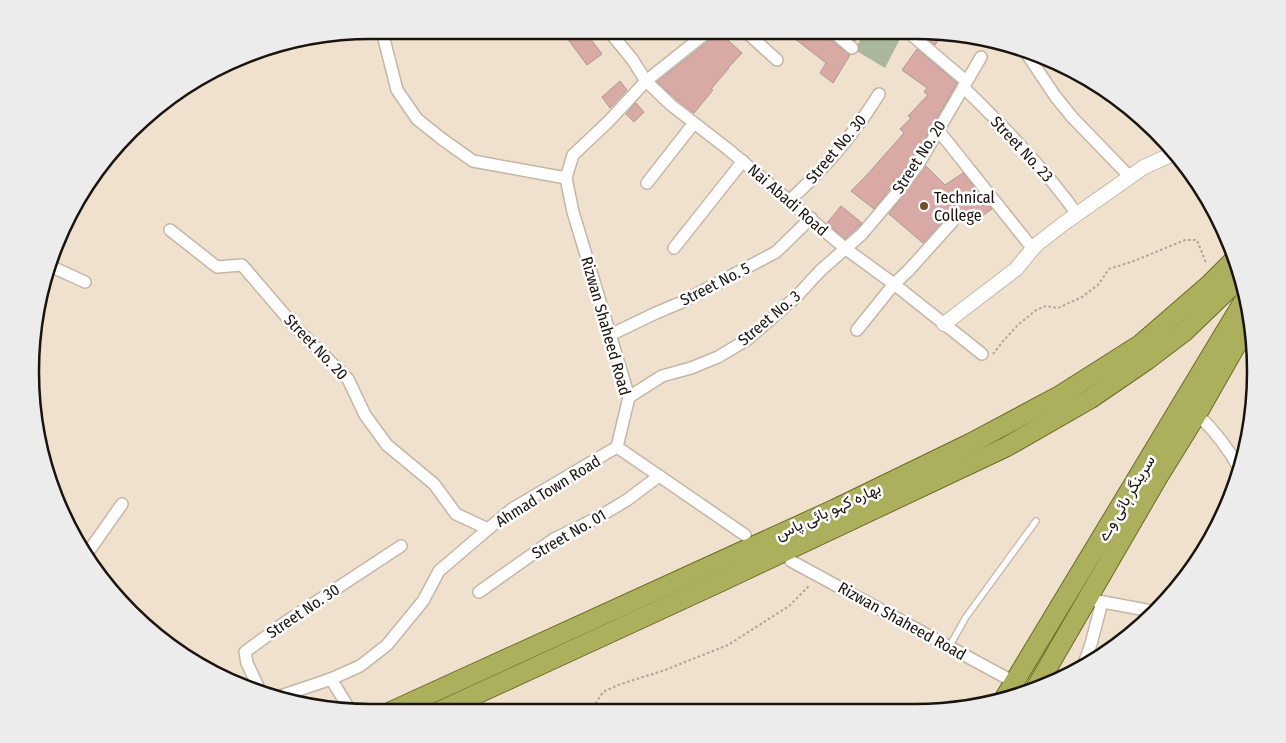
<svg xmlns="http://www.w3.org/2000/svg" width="1286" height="743" font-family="'Fira Sans Condensed',Vazirmatn,sans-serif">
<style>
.green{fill:#abb79c}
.building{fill:#d9a9a5;stroke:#ae9795}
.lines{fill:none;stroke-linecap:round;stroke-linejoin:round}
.service-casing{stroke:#c5b7a6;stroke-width:8}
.minor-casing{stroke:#c5b7a6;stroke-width:14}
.tertiary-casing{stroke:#c5b7a6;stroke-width:16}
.trunk-casing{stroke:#6b6c25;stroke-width:21}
.path{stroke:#afa395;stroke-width:2;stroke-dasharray:2.5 2.5;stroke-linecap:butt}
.service{stroke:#fff;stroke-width:5.5}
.minor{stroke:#fff;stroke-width:11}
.tertiary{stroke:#fff;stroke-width:14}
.trunk{stroke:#acaf5b;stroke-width:19}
.poi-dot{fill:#724f28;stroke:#fff;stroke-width:2}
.labels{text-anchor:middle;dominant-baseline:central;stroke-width:5;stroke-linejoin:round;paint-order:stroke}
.street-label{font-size:16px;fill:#19140e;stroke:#fff}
.poi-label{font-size:16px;fill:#19140e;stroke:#fff;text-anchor:start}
.rim{fill:none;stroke:#19140e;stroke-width:2.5}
</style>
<rect width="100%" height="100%" fill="#f0e1cf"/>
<!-- green -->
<path class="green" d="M865,31h32l5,4 -17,33 -30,-18z"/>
<!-- building -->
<g class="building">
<path d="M561,30h23l18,24 -15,11z"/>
<path d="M717,30l25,23 -14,15h1l-18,21 2,1 -19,23 -18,-14 -19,-17 58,-46z"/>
<path d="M785,31h40l2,6 23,18 -17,28 -13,-10 6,-10z"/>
<path d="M843,31h18l-6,10z"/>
<path d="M918,31h19l7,1 -9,13z"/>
<path d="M917,49l40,34 -45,78 -38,48 -23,-18 14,-14 39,-44 -4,-4 11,-11 -3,-2 20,-21 -4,-3 3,-4 -25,-18z"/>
<path d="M620,81l7,9 -17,18 -8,-11z"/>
<path d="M636,103l8,9 -10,10 -8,-8z"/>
<path d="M926,166l19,19 18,-12 29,36 -18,13 -7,-9 -3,2 -5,-6 -5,5 -7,2 -24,27 -34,-29z"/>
<path d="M841,206l21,17 -17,16 -18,-16z"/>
</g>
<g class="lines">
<defs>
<path id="service" d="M949,647l17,-30 70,-96"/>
<g id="minor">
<path d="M608,30l24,29 14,22 25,24 58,45 117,99 48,35 88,70"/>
<path d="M710,30l-64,51 -37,40 -36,34 -7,23 7,34 56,185 -12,50 128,88"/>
<path d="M744,30l33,30"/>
<path d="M832,31l20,17"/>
<path d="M907,31l59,50"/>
<path d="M384,39l13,51 20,29 25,20 31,22 93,17"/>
<path d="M1023,48l32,48 17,21 58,60"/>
<path d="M963,87c41,40 80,80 114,127"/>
<path d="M1107,93l2,-1"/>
<path d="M938,130l95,119"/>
<path d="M647,183l47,-60"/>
<path d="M789,201c34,-31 66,-68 90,-107"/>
<path d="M170,230l47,37 25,-2 54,63 52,51 17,36 22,30 47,39 22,30 32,15"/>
<path d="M674,248l69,-87"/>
<path d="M50,266l35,16"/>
<path d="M857,330l37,-46 14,-13 45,-50"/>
<path d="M610,335l46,-22 26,-11 94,-50 35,-34"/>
<path d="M629,397l33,-21 29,-8 27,-11 30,-18 48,-42 25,-27 41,-36 38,-45 18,-24 63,-108"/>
<path d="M1197,414c17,16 32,35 43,56"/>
<path d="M86,552l5,-4 31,-44"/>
<path d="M791,561l223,121"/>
<path d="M479,592l75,-53 43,-21 30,-18 32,-24"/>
<path d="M1087,599l70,13"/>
<path d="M1082,669l9,-25 11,-42"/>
<path d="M331,679l19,31"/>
<path d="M262,695l-15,-32 -2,-11 42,-31 114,-75"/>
<path d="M275,698l56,-19 29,-13 27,-21 36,-44 16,-30 49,-42 24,-20 105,-62"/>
</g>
<path id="tertiary" d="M944,324l72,-55 20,-24 27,-21 81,-57 31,-14"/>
<g id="trunk">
<path d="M1034,691l124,-214 39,-63 54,-95"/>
<path d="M1004,699l243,-403"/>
<path d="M390,712l445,-203 136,-66 88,-47 82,-52 68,-59 26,-26"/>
<path d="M438,712l282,-130 286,-135 84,-48 57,-39 37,-28 57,-55"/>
</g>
</defs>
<!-- service casing -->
<use href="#service" class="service-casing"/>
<!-- minor casing -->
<use href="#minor" class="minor-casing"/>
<!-- tertiary casing -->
<use href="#tertiary" class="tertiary-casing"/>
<!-- trunk casing -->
<use href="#trunk" class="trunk-casing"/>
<!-- path -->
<g class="path">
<path d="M993,354l11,-14 14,-15 18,-15 10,-4 12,2 24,-11 16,-12 11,-16 25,-8 51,-21h12l9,23"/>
<path d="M590,712l13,-20 15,-7 47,-15 63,-25 61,-39 21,-21"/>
</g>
<!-- service -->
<use href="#service" class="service"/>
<!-- minor -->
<use href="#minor" class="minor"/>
<!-- tertiary -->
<use href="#tertiary" class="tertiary"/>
<!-- trunk -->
<use href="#trunk" class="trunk"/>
</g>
<!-- markers -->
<circle class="poi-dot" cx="924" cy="206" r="5"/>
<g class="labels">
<!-- street labels -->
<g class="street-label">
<text transform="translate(836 149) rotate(-50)">Street No. 30</text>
<text transform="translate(1022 149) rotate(47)">Street No. 23</text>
<text transform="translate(919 157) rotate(-57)">Street No. 20</text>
<text transform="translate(788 200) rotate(41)">Nai Abadi Road</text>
<text transform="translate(715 284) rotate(-27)">Street No. 5</text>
<text transform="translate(769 318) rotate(-40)">Street No. 3</text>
<text transform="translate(606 326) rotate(74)">Rizwan Shaheed Road</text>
<text transform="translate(316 347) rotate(46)">Street No. 20</text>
<text transform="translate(548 491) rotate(-32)">Ahmad Town Road</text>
<text transform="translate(1126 498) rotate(-59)">سرینگر ہائی وے</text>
<text transform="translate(828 511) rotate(-25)">بھارہ کہو بائی پاس</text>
<text transform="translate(569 534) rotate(-30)">Street No. 01</text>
<text transform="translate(303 611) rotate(-34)">Street No. 30</text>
<text transform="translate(902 621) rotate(29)">Rizwan Shaheed Road</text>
</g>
<!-- poi labels -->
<g class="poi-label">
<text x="934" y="197">Technical<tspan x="934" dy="18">College</tspan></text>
</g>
</g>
<!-- crop -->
<path d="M0 0H1286V743H0ZM371 39H915A332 332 0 0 1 1247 371V372A332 332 0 0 1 915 704H371A332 332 0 0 1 39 372V371A332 332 0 0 1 371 39Z" fill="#edecec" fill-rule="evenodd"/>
<path class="rim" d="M371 39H915A332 332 0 0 1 1247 371V372A332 332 0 0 1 915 704H371A332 332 0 0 1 39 372V371A332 332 0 0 1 371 39Z"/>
</svg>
